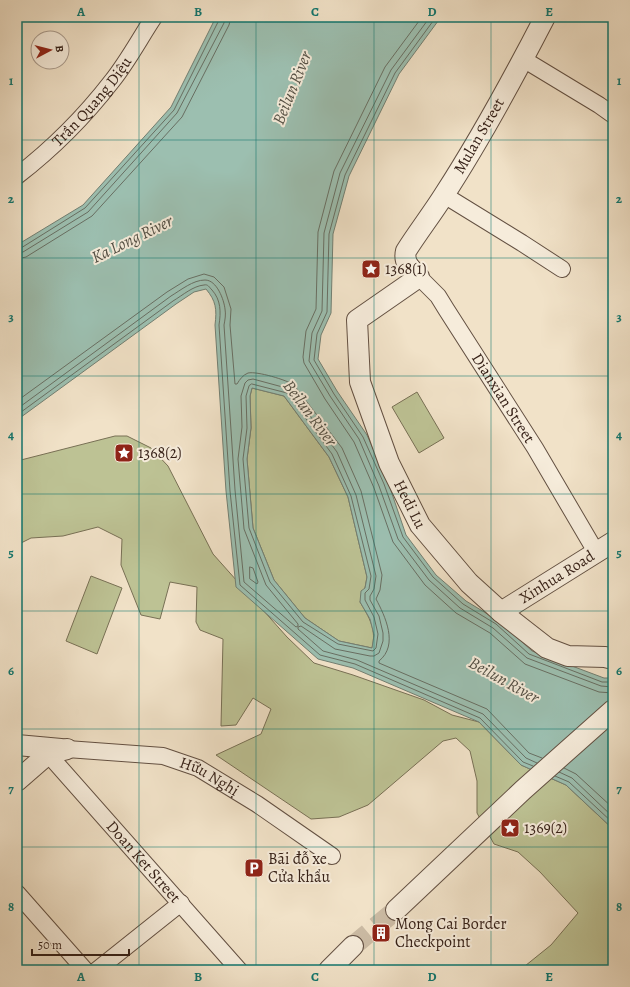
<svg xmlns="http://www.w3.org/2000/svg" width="630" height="987" font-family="Alegreya,serif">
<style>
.green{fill:#bdc294;stroke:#787055}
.water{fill:#9cbfb0;stroke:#727f72;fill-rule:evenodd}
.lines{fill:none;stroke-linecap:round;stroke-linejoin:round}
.shore{stroke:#686f63;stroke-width:1}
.tertiary-tunnel{stroke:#cbbba4;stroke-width:20;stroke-dasharray:20 10;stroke-linecap:butt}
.minor-casing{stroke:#635042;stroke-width:18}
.tertiary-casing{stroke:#635042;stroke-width:22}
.minor{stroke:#f6ecdb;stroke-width:16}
.tertiary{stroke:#f6ecdb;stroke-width:20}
.grid{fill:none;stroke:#0f766e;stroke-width:1;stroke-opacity:0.55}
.labels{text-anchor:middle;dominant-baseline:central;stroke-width:4;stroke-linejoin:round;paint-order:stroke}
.street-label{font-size:16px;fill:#341f16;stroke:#f6ecdb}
.poi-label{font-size:16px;fill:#341f16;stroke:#f6ecdb;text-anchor:start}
.water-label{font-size:17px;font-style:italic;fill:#534f44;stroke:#f6ecdb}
.neatline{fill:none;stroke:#0f766e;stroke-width:1.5}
.grid-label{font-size:13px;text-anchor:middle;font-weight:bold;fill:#0f766e}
</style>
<rect width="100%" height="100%" fill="#f1e2c8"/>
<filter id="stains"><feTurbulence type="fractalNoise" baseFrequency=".005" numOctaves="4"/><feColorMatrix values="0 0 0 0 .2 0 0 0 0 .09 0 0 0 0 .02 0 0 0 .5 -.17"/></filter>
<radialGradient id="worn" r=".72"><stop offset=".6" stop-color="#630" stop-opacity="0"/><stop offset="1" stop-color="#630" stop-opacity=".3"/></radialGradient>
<!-- green -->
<g class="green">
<path d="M252,388l32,8 45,61 19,40 19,80 -2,11 -5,14c9,15 17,28 12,46l-33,-7 -34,-23 -31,-38 -21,-52 -6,-69 4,-31 -1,-32z"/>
<path d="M417,392l27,46 -25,15 -27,-46z"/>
<path d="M115,436h12l24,12 17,18 45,88 74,83 27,26 39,12 71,25 28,15 27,7 42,43 45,20 47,44v141h-93l31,-25 27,-32 -38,-41 -22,-20 -24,-8 -17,-31v-32l-7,-30 -14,-13 -13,3 -75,64 -29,12 -28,2 -95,-64 45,-21 10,-25 -18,-11 -17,27 -15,1 2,-87 -23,-9 -4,-8 1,-35 -27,-5 -10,37 -19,-4 -20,-50 1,-26 -24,-12 -35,9 -32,2 -14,7v-84z"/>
<path d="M91,576l31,12 -25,66 -31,-13z"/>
</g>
<!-- water -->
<path class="water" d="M216,17h225l-42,57 -50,102 -16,58 -2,79 -10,22 -3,24 19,32 30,44 21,47 18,53 30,40 30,26 33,20 33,30 72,27h9v151l-47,-44 -45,-20 -42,-43 -126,-54 -35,-9 -82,-72 -10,-96 -11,-166c2,-16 1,-24 -9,-36l-12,3 -18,12 -159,116v-175l66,-40 88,-98zM252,388l32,8 45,61 19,40 19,80 -2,11 -4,3 -1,11 10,17 4,16 -2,13 -33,-7 -34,-23 -31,-38 -21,-52 -6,-69 4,-31 -1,-32z"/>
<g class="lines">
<!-- shore -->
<g class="shore">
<path d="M422,17l-37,50 -51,104 -16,61 -2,77 -10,22 -3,26 1,6 21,36 29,43 20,46 19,54 32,43 31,28 34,20 35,31 74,28 14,1"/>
<path d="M430,17l-39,53 -51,103 -16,60 -2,78 -10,22 -3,28 21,35 29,43 20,47 19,53 31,41 31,28 33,20 34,30 74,28 12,1"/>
<path d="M436,17l-41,56 -50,102 -16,59 -2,78 -10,22 -3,26 20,34 29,43 21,47 19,53 30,40 30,27 33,20 33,30 73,28h11"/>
<path d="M17,248h4l64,-40 89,-98 45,-90 1,-3"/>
<path d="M17,253l6,-1 65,-40 89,-99 47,-90 1,-6"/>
<path d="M17,259l9,-2 66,-41 90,-99 47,-92 2,-8"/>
<path d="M252,384l35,9 45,61 19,42 20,80 -2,13 -4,4v7l9,17 4,17 -2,14 -3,3 -35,-7 -35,-22 -33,-40 -21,-54 -6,-69 4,-31 -1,-32 3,-10z"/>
<path d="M17,401l150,-109 21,-13 16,-5 10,3 10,10 7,22 -1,16 5,59h2c3,-5 6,-9 11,-11 9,-2 39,7 46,12l48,63 19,43 21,84 -2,15 -4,9c9,17 23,46 3,62v2l108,46 42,44 13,5"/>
<path d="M17,409l154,-113c10,-6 22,-16 34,-16 12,0 19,20 20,29 1,5 0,11 -1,16l11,165 9,92 52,45 2,-1v-2l-32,-39 -22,-56 -6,-70 4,-32 -1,-31 4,-13 3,-3 5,-1 37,10 47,63 19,43 20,81 -2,13 -4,7v4l9,16 4,17v8l-4,12 -5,3h-4l-35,-7 -34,-23 -3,1v2l25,22 34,9 126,54 43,44 11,5"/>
<path d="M17,415l156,-114c10,-6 20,-15 31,-16 4,-1 5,2 8,5 9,10 9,22 7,35l11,166 10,94 80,70 35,9 125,54 43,44 10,4"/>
<path d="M250,567l3,1 5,14 -1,2 -7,-5z"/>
<path d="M564,768l12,6 37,34"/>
<path d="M559,772l13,6 41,39"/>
<path d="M555,776l14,6 44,41"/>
</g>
<!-- tertiary-tunnel -->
<path class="tertiary-tunnel" d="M353,946l43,-36"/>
<defs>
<g id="minor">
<path d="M523,59l76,46 14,10"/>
<path id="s1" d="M17,176c35,-27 68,-60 95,-95 16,-20 28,-43 42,-64"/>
<path d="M444,195l78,48 40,26"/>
<path id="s2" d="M419,277l19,19 8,13 89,139 61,104"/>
<path id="s3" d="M67,749l96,7 35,12 59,36 75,52"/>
<path id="s4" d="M48,754l191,216"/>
<path d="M17,893l68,77"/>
<path d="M97,970l84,-67"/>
</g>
<g id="tertiary">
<path id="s5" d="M545,17c-31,60 -64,121 -101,178 -12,19 -26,37 -38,56 -3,12 5,18 13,26l-62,43 3,62 29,81 31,62 49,58 32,29 46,36 21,8 37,1 8,2"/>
<path id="s6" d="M501,612l112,-70"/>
<path d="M17,745l44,4"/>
<path d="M17,781l31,-27 19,-5"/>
<path d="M396,910l127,-120 90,-80"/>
<path d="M329,970l24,-24"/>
</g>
</defs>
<!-- minor casing -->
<use href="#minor" class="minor-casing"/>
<!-- tertiary casing -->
<use href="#tertiary" class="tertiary-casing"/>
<!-- minor -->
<use href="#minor" class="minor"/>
<!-- tertiary -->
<use href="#tertiary" class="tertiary"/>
</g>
<!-- grid -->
<path class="grid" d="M139,17v953M256,17v953M374,17v953M491,17v953M17,140h596M17,258h596M17,376h596M17,494h596M17,611h596M17,729h596M17,847h596"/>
<!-- icons -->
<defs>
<symbol id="sight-square" viewBox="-11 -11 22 22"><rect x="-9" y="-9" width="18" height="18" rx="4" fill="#8f2418" stroke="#f6ecdb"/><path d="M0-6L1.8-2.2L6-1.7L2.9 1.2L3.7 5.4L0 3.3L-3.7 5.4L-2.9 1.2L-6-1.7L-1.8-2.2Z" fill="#fff"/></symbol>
<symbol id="parking-square" viewBox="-11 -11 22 22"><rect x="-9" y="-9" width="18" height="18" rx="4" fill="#8f2418" stroke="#f6ecdb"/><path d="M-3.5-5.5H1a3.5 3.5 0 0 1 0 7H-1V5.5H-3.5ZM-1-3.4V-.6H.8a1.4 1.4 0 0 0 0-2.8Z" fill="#fff"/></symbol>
<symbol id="building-square" viewBox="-11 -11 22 22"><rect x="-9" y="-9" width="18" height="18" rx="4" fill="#8f2418" stroke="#f6ecdb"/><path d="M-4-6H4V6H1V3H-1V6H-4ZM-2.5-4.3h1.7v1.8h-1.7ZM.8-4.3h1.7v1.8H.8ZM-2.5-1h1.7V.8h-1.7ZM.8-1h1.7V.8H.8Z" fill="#fff"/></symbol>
</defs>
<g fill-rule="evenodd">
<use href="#sight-square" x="360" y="258" width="22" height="22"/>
<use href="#sight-square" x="113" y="442" width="22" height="22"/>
<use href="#sight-square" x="499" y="817" width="22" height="22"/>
<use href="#parking-square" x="243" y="857" width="22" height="22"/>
<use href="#building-square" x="370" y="922" width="22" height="22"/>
</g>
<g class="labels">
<!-- street labels -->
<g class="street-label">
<text stroke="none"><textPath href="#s1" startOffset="106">Trần Quang Diệu</textPath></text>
<text transform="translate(479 136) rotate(-60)">Mulan Street</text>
<text stroke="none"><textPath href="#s2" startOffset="148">Dianxian Street</textPath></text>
<text stroke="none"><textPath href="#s5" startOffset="573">Hedi Lu</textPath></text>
<text stroke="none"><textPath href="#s6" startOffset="66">Xinhua Road</textPath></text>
<text stroke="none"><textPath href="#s3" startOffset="147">Hữu Nghị</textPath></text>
<text stroke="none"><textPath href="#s4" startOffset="144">Doan Ket Street</textPath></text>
</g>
<!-- poi labels -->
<g class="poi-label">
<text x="385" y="269">1368(1)</text>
<text x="138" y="453">1368(2)</text>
<text x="524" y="828">1369(2)</text>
<text x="268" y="859">Bãi đỗ xe<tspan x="268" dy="18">Cửa khẩu</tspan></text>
<text x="395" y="924">Mong Cai Border<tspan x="395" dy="18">Checkpoint</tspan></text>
</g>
<!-- water labels -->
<g class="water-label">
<text transform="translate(292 88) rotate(-68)">Beilun River</text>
<text transform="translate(132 239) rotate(-26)">Ka Long River</text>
<text transform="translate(310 413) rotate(53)">Beilun River</text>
<text transform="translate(504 680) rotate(29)">Beilun River</text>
</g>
</g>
<!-- margin -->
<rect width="630" height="987" fill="none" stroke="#f1e2c8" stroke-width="44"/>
<!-- north arrow -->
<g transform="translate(50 50) rotate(83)"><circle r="19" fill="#f6ecdb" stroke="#a89a8c"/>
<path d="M0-3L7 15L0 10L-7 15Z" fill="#8f2418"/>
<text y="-6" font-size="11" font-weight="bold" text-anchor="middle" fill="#341f16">B</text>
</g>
<!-- scale -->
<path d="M32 949v6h97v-6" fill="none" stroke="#341f16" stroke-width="2"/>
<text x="38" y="949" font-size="12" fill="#341f16" stroke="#f6ecdb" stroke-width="3" paint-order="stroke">50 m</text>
<rect x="22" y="22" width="586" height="943" class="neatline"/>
<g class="grid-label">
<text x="81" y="16">A</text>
<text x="198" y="16">B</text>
<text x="315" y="16">C</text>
<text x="432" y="16">D</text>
<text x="549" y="16">E</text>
<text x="11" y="85">1</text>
<text x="619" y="85">1</text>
<text x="11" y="203">2</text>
<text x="619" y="203">2</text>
<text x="11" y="321">3</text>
<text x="619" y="321">3</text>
<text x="11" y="439">4</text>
<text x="619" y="439">4</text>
<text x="11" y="557">5</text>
<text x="619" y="557">5</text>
<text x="11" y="675">6</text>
<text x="619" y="675">6</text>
<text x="11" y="793">7</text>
<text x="619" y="793">7</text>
<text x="11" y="911">8</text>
<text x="619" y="911">8</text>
<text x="81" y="981">A</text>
<text x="198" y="981">B</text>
<text x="315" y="981">C</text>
<text x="432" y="981">D</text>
<text x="549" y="981">E</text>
</g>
<rect width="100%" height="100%" filter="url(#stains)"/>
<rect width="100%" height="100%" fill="url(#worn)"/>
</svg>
